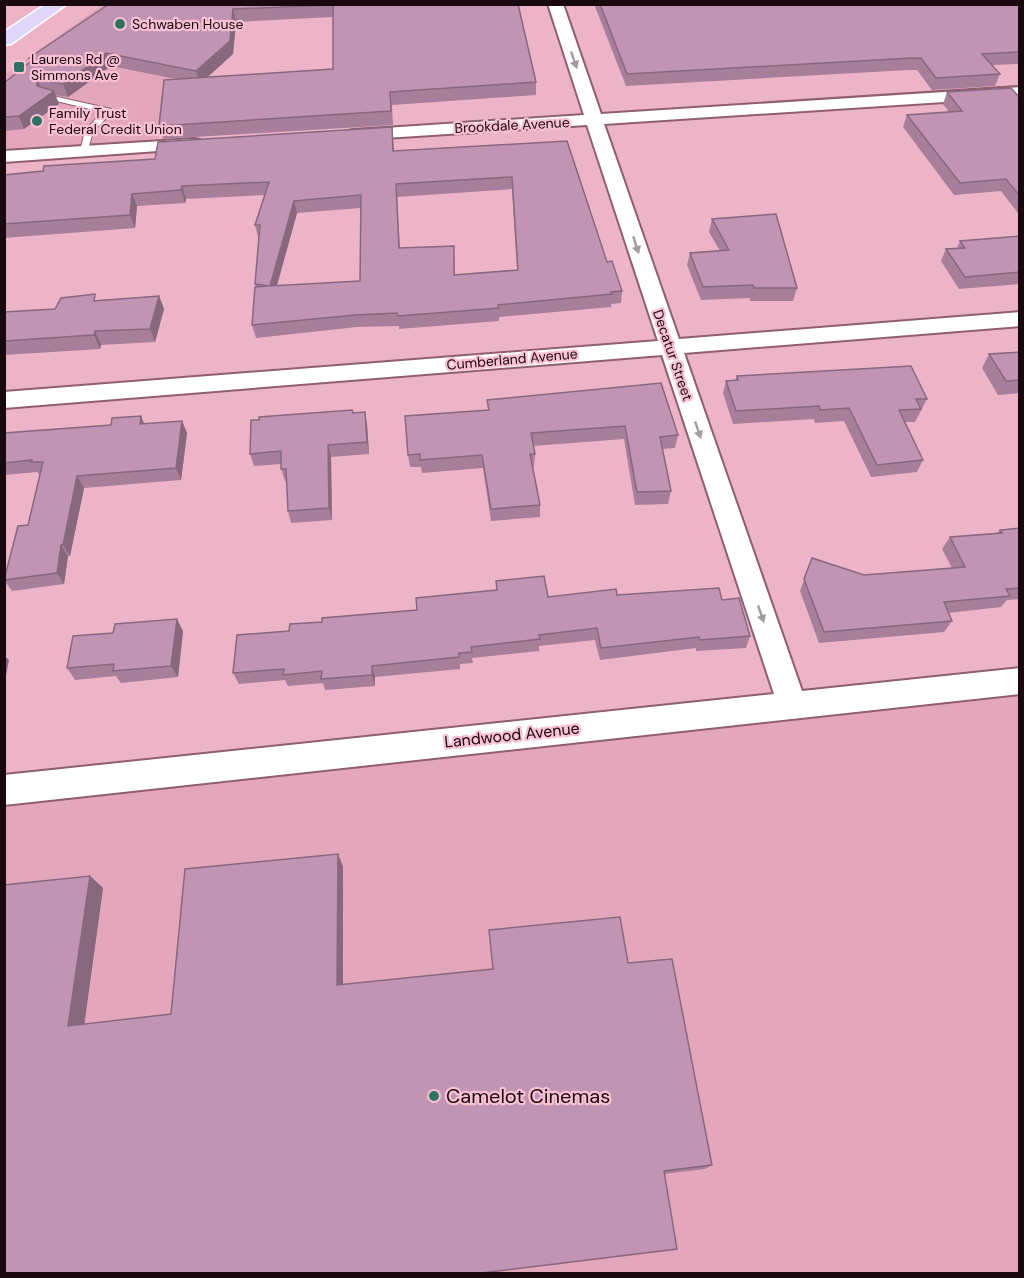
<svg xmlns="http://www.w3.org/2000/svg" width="1024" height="1278" viewBox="0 0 1024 1278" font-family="'DM Sans',sans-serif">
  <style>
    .built { fill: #e4a6ba }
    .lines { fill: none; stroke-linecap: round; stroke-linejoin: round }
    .service-casing { stroke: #8f5e6f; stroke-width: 2 }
    .minor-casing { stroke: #8f5e6f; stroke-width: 4 }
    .primary-casing { stroke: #fff; stroke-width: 3 }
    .service { fill: #fff; fill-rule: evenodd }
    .minor { fill: #fff; fill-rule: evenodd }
    .primary { fill: #e0d6fa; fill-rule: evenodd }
    .wall { fill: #a77f9b; fill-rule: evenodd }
    .shaded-wall { fill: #88687e }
    .building { fill: #c294b4; stroke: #88687e; stroke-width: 1.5; fill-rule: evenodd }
    .oneway { fill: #a39c9f }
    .poi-dot { fill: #2e7264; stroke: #fac1d4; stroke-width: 2 }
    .labels { text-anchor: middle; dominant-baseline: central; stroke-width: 4.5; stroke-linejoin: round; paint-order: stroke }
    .far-poi-label { font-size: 14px; fill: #1a080f; stroke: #fac1d4; text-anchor: start }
    .far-street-label { font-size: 14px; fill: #1a080f; stroke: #fac1d4 }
    .street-label { font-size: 16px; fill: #1a080f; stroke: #fac1d4 }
    .near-poi-label { font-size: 20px; fill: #1a080f; stroke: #fac1d4; text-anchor: start }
  </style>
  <rect width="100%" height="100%" fill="#edb4c7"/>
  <g class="built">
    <polygon points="102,5 220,5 208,61 164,91 157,148 5,160 5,74"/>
    <polygon points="1019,690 1019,1273 5,1273 4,795"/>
  </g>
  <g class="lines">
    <defs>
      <polygon id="service" points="44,94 111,109 111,113 93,132 87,153 80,151 85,131 102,112 44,98"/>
      <g id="minor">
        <polygon points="548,4 563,4 601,114 1020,87 1020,97 604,124 679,339 1020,312 1020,326 684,353 802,691 1020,668 1020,694 4,805 4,775 774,694 662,355 4,408 4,392 658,341 587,125 354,140 348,139 345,135 348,131 354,130 584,115"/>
        <polygon points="194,139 200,140 203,144 200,148 4,162 4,151"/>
      </g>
      <polygon id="primary" points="46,4 67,4 11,44 4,45 4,32"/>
    </defs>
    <use href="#service" class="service-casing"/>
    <use href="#minor" class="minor-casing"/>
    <use href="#primary" class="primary-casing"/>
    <use href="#service" class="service"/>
    <use href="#minor" class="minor"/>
    <use href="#primary" class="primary"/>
  </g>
  <g class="wall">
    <path d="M109,4H518L536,82V95L392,105L393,125L163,139L159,126L176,79L111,66L68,97L55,95L59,104L24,129L4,131V83L31,62L29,58ZM333,17V69L207,77L233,54L236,22Z"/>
    <polygon points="594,4 1020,4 1020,64 992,65 1000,74 995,86 932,90 917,70 908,70 626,86"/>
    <polygon points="947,92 1020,98 1020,216 1001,191 954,195 903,127 907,115 949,112 943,104"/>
    <path d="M392,127L394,151L567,141L607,262L622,291L621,303L611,304V307L499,317V321L399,329V326L357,327L256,338L252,325L256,287L255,284L259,237H258L255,225L265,195L186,199L185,203L137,206L135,228L4,238V175L43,171L155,159ZM512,189L517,270L455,275V258L400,248L397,197ZM361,208L360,281L277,286L297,213Z"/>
    <polygon points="712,219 797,288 793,301 750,301 750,298 701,300 687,265 690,253 720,251 709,232"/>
    <polygon points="1020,236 1020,284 959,289 941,261 946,249 957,248 960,241"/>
    <polygon points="159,296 164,309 155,342 101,345 100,349 4,355 4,312 55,309 97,300"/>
    <polygon points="1020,352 1020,393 998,395 982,368 989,354"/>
    <polygon points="737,376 927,399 915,422 905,422 923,460 917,472 871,477 844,421 815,423 814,419 733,424 723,393 726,381 735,380"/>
    <polygon points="487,400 678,435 675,448 662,449 671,491 668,504 635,505 624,439 533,446 535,454 534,466 533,467 540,505 540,517 491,521 483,468 422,473 421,467 410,467 408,455 488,410"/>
    <polygon points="353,413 367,424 369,454 331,457 332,520 291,523 288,511 287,481 285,481 281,469 281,464 254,466 250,454"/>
    <polygon points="182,421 187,433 181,480 84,488 70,556 68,556 64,584 12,591 4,580 4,578 28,525 40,474 39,474 37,472 4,475 4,433"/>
    <polygon points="1020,528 1020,599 1007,600 1001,607 948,613 952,621 944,632 819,643 800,591 812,558 864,575 952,568 942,549 950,537 997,533 1000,530"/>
    <polygon points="496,581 548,597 617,595 722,600 750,636 746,648 696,651 696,648 600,660 595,640 539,646 539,651 472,658 473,663 460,664 460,669 375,677 375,686 325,690 323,683 288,686 285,680 239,684 233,673 289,631 322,622 417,610 496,591"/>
    <polygon points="183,631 178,677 121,683 116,676 75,680 67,668"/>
    <polygon points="338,854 343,867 343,985 628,963 712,1165 705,1169 664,1174 4,1274 90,876 103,888 84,1024 171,1014"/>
  </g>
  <g class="shaded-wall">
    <polygon points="233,9 236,22 233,54 200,84 196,71"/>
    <polygon points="106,53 111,66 68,97 63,84"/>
    <polygon points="37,79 43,92 54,91 59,104 24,129 19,116 37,86"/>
    <polygon points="182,186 186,199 185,203 181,190"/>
    <polygon points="132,194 137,206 135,228 130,215"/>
    <polygon points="294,201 297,213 273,299 270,286"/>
    <polygon points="159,296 164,309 155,342 150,329"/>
    <polygon points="95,331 101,345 100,349 94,335"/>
    <polygon points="365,412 367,424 369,454 367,442"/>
    <polygon points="141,416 146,428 140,424"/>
    <polygon points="182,421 187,433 181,480 176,468"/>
    <polygon points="328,445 331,457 332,520 329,508"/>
    <polygon points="77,476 84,488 70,556 63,545"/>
    <polygon points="61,545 68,556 64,584 57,573"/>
    <polygon points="177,619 183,631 178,677 171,666"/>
    <polygon points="4,655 9,660 4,686"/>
    <polygon points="372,666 375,677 375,686 372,675"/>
    <polygon points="338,854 343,867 343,994 337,985"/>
    <polygon points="90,876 103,888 83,1034 68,1026"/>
  </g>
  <g class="building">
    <polygon points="109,4 518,4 536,82 390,92 391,111 159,126 164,80 333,69 333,5 233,9 230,41 196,71 106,53 63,84 37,79 37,86 54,91 19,116 4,117 4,83 34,59 29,58"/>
    <polygon points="600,4 1020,4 1020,52 982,54 1000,74 936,78 921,58 912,58 627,74"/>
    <polygon points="1011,88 1020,98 1020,196 1006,179 960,183 907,115 962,111 947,92"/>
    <path d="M392,127L393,151L567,141L607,262L612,261L622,291L611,292L612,294L498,305L499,308L398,316L397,313L355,315L252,325L255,287L269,286L255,284L260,225H255L269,182L182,186L181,190L132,194L130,215L4,224V175L43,171L44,166L155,159L158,142ZM512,177L518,270L454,275V246L399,248L396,184ZM361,195L360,281L270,286L294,201Z"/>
    <polygon points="776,214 797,288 754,288 753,285 703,287 690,253 729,250 712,219"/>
    <polygon points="1020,236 1020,272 965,277 946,249 965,248 960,241"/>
    <polygon points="95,294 94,301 159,296 150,329 95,331 94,335 4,341 4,312 55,309 61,298"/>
    <polygon points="1020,352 1020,380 1006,381 989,354"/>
    <polygon points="911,366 927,399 916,399 921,409 899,410 923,460 877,465 849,408 820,410 819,406 736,411 726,381 738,380 737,376"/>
    <polygon points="661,383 678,435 660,437 671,491 637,492 625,426 531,433 535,454 530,454 540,505 491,509 482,455 420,460 420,454 408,455 405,416 489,410 487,400"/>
    <polygon points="352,410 353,413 365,412 367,442 328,445 329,508 288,511 286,469 281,469 281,451 250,454 251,420 259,420 259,417"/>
    <polygon points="141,416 140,424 182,421 176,468 77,476 63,545 61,545 57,573 4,580 18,526 28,525 43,462 31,462 32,460 4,463 4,433 111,425 112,418"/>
    <polygon points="1020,528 1020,588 1006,589 1010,596 944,602 952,621 824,632 804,579 812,558 864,575 965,567 950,537 1002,533 1000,530"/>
    <polygon points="544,576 548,597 616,589 617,595 719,588 722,600 739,598 750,636 700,640 699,637 601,648 597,628 539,635 540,639 471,647 472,652 459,653 459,657 372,666 372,675 321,679 322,671 283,675 284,669 233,673 237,635 289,631 290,624 322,622 322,618 417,610 416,598 497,590 496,581"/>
    <polygon points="177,619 171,666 113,671 114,664 67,668 73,636 113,633 115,624"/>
    <polygon points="338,854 337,985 493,969 489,930 620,917 628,963 672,959 712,1165 664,1171 677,1249 473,1274 4,1274 4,885 90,876 68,1026 171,1014 185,869"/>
  </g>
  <defs><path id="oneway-solid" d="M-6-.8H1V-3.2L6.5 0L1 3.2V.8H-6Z" transform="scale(1.5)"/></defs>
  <g class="oneway">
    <use href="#oneway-solid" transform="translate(574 60) rotate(71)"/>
    <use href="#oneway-solid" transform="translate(636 245) rotate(72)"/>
    <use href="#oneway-solid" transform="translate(698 430) rotate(71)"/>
    <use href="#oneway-solid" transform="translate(761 614) rotate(71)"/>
  </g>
  <g class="poi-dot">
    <circle cx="120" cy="24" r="6"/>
    <rect x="13" y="61" width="12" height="12" rx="3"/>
    <circle cx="37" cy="121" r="6"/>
    <circle cx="434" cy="1096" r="6"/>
  </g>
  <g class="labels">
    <g class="far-poi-label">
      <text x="132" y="24">Schwaben House</text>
      <text x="31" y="59">Laurens Rd @<tspan x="31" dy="16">Simmons Ave</tspan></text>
      <text x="49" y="113">Family Trust<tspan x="49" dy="16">Federal Credit Union</tspan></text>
    </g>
    <g class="far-street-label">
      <text transform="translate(512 125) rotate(-3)">Brookdale Avenue</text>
      <text transform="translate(673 355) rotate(71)">Decatur Street</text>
      <text transform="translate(512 359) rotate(-5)">Cumberland Avenue</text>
    </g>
    <g class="street-label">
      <text transform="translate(512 735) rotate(-6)">Landwood Avenue</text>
    </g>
    <g class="near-poi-label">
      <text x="446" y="1096">Camelot Cinemas</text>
    </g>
  </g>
  <rect width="1024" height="1278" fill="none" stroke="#1a080f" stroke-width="12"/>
</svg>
